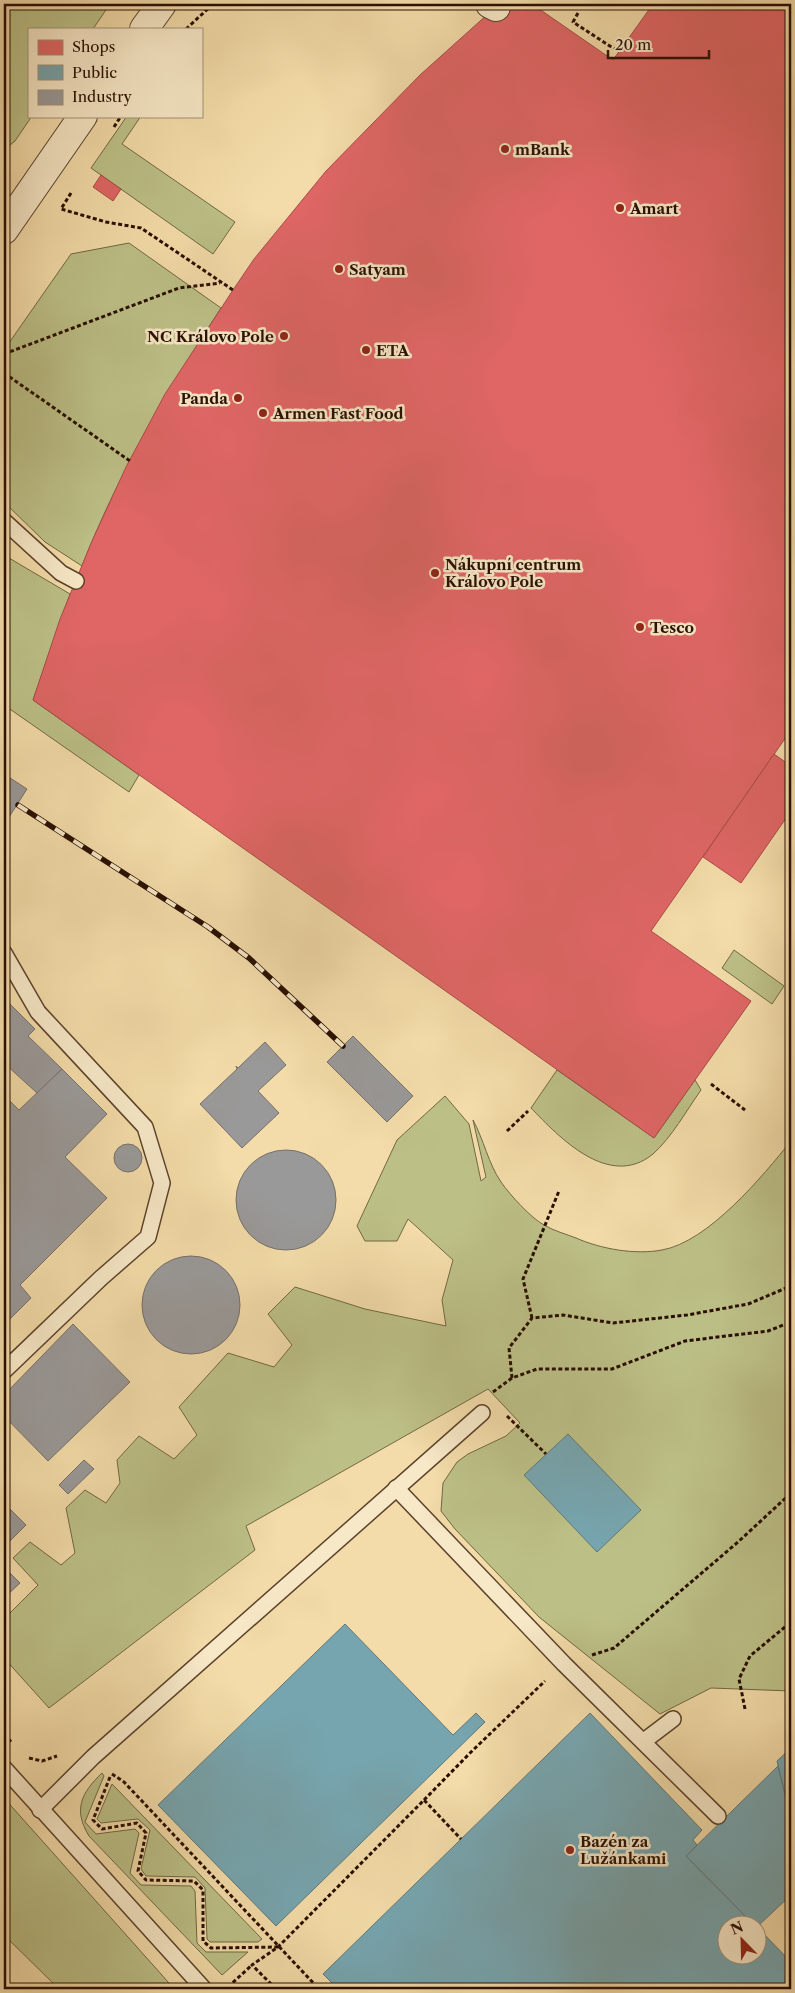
<svg xmlns="http://www.w3.org/2000/svg" width="795" height="1993" viewBox="0 0 795 1993" font-family="'Libre Caslon Text',serif">
  <style>
    .green { fill: #bcc087; stroke: #726744 }
    .shops { fill: #e06666; stroke: #a94c48 }
    .public { fill: #76a5af; stroke: #5f787b }
    .industry { fill: #999; stroke: #776f6c }
    .lines { fill: none; stroke-linecap: round; stroke-linejoin: round }
    .stream { stroke: #6f756c; stroke-width: 10 }
    .service-casing { stroke: #5b422c; stroke-width: 18 }
    .minor-casing { stroke: #5b422c; stroke-width: 30 }
    .path { stroke: #280e02; stroke-width: 3; stroke-dasharray: 4 2.5; stroke-linecap: butt }
    .service { stroke: #f7e8c7; stroke-width: 15 }
    .minor { stroke: #f7e8c7; stroke-width: 28 }
    .rail-casing { stroke: #280e02; stroke-width: 5.5 }
    .rail { stroke: #f7e8c7; stroke-width: 4; stroke-dasharray: 11; stroke-linecap: butt }
    .poi-dot { fill: #8f2418; stroke: #f7e8c7; stroke-width: 2 }
    .labels { text-anchor: middle; dominant-baseline: central; stroke-width: 5; stroke-linejoin: round; paint-order: stroke }
    .poi-label { font-size: 15px; font-weight: bold; fill: #280e02; stroke: #f7e8c7; text-anchor: start }
  </style>
  <rect width="100%" height="100%" fill="#f3dca9"/>
  <filter id="stains"><feTurbulence type="fractalNoise" baseFrequency=".004" numOctaves="4"/><feColorMatrix values="0 0 0 0 .2 0 0 0 0 .09 0 0 0 0 .02 0 0 0 .5 -.17"/></filter>
  <radialGradient id="worn" r=".72"><stop offset=".6" stop-color="#630" stop-opacity="0"/><stop offset="1" stop-color="#630" stop-opacity=".3"/></radialGradient>
  <g class="green">
    <polygon points="4,4 110,4 93,29 29,29 29,116 32,116 15,141 4,150"/>
    <polygon points="127,116 141,116 122,144 235,222 213,254 91,168"/>
    <path d="M129,243L221,308C167,391 118,474 82,566L45,542L4,502V350L71,254Z"/>
    <polygon points="4,553 9,558 70,594 33,700 139,775 129,792 4,705"/>
    <polygon points="734,950 784,986 772,1004 722,968"/>
    <path d="M557,1070L654,1138L695,1080L701,1090C686,1111 672,1137 653,1154C609,1190 559,1137 531,1108Z"/>
    <path d="M445,1096L469,1124L481,1181L486,1177L473,1120C484,1140 488,1163 501,1182C510,1195 531,1218 544,1225C554,1231 566,1234 576,1238C601,1249 635,1255 662,1250C708,1242 763,1176 791,1141V1691L711,1688L660,1714L539,1617L455,1529L441,1511L443,1483L457,1462L468,1454L506,1436L520,1423L488,1389L246,1526L255,1550L49,1708L4,1658V1619L38,1585L13,1558L30,1542L61,1565L75,1553L66,1508L85,1490L106,1503L120,1483L117,1460L139,1436L174,1459L197,1435L179,1407L228,1353L274,1367L292,1345L268,1314L295,1287L365,1309L446,1326L442,1300L453,1260L408,1219L397,1241H365L357,1226L397,1140Z"/>
    <path d="M102,1773L104,1776L85,1822L96,1834L135,1829L139,1833L130,1873L141,1885L191,1886L195,1891L197,1943L206,1952H248L222,1975L89,1836C73,1810 81,1793 102,1773Z"/>
    <polygon points="112,1784 262,1939 258,1942 210,1942 207,1939 205,1888 195,1877 146,1876 141,1869 150,1830 138,1819 101,1823 97,1819"/>
    <polygon points="4,1798 161,1974 174,1989 59,1989 4,1935"/>
  </g>
  <g class="shops">
    <polygon points="499,4 532,4 613,60 653,4 791,4 791,730 651,931 751,1001 654,1138 33,700 60,619 92,541 126,467 165,394 233,290 254,259 326,171 420,75"/>
    <polygon points="101,175 121,189 113,201 93,187"/>
    <polygon points="774,754 791,766 791,811 741,883 703,857"/>
  </g>
  <g class="public">
    <polygon points="568,1434 641,1510 597,1552 524,1475"/>
    <polygon points="345,1624 453,1735 476,1713 485,1722 276,1926 158,1805"/>
    <polygon points="590,1713 702,1830 693,1840 697,1845 686,1856 755,1926 728,1926 728,1956 758,1956 758,1928 791,1962 791,1989 338,1989 323,1974"/>
    <polygon points="791,1748 791,1820 777,1761"/>
    <polygon points="778,1766 791,1820 791,1895 758,1926 755,1926 686,1856"/>
  </g>
  <g class="industry">
    <polygon points="4,774 27,789 4,825"/>
    <polygon points="4,998 35,1029 28,1036 62,1069 37,1093 4,1063"/>
    <polygon points="353,1036 413,1096 387,1122 327,1062"/>
    <polygon points="265,1042 286,1065 258,1091 279,1113 242,1148 200,1104 237,1069 236,1066 238,1068"/>
    <polygon points="62,1069 107,1114 65,1157 107,1198 20,1285 31,1298 4,1325 4,1095 19,1110"/>
    <circle cx="128" cy="1158" r="14"/>
    <circle cx="286" cy="1200" r="50"/>
    <circle cx="191" cy="1305" r="49"/>
    <polygon points="73,1324 130,1382 48,1461 4,1416 4,1395"/>
    <polygon points="84,1460 94,1469 68,1494 59,1485"/>
    <polygon points="4,1503 26,1525 4,1547"/>
    <polygon points="4,1567 20,1583 4,1598"/>
  </g>
  <g class="lines">
    <polyline class="stream" points="790,1095 791,1096"/>
    <defs>
      <g id="service">
        <polyline points="4,521 61,573 76,581"/>
        <polyline points="4,953 38,1012 145,1127 162,1183 148,1237 101,1278 4,1371"/>
        <polyline points="396,1488 564,1664 718,1816"/>
        <polyline points="644,1741 673,1719"/>
        <polyline points="4,1768 204,1989"/>
        <polyline points="40,1810 93,1757 482,1413"/>
      </g>
      <g id="minor">
        <polyline points="490,4 496,7"/>
        <polyline points="144,29 162,4"/>
        <polyline points="4,230 83,116"/>
      </g>
    </defs>
    <use href="#service" class="service-casing"/>
    <use href="#minor" class="minor-casing"/>
    <g class="path">
      <polyline points="578,13 573,22 619,52"/>
      <polyline points="186,29 213,4"/>
      <polyline points="114,127 121,116"/>
      <polyline points="71,193 61,209 106,222 141,228 233,290"/>
      <polyline points="4,354 179,288 220,283"/>
      <polyline points="4,373 130,461"/>
      <polyline points="711,1084 745,1110"/>
      <polyline points="507,1131 528,1111"/>
      <polyline points="532,1318 523,1279 559,1191"/>
      <polyline points="512,1378 509,1348 532,1318 563,1315 613,1323 687,1315 748,1304 791,1286"/>
      <polyline points="493,1392 512,1378 537,1369 612,1369 685,1341 768,1331 791,1322"/>
      <polyline points="507,1416 546,1454"/>
      <polyline points="592,1655 614,1648 738,1542 791,1493"/>
      <polyline points="745,1709 739,1679 750,1656 791,1622"/>
      <polyline points="4,1734 12,1743"/>
      <polyline points="29,1758 42,1761 57,1756"/>
      <polyline points="112,1774 124,1782 319,1989"/>
      <polyline points="110,1777 93,1820 102,1829 137,1823 146,1833 138,1871 146,1880 194,1881 203,1890 203,1941 211,1948 278,1947"/>
      <polyline points="424,1800 470,1753 545,1681"/>
      <polyline points="228,1987 252,1965"/>
      <polyline points="276,1989 252,1965 278,1947 424,1800 461,1839"/>
    </g>
    <use href="#service" class="service"/>
    <use href="#minor" class="minor"/>
    <defs>
      <polyline id="rail" points="18,805 208,927 249,958 343,1046"/>
    </defs>
    <use href="#rail" class="rail-casing"/>
    <use href="#rail" class="rail"/>
  </g>
  <g class="poi-dot">
    <circle cx="505" cy="149" r="5"/>
    <circle cx="620" cy="208" r="5"/>
    <circle cx="339" cy="269" r="5"/>
    <circle cx="284" cy="336" r="5"/>
    <circle cx="366" cy="350" r="5"/>
    <circle cx="238" cy="398" r="5"/>
    <circle cx="263" cy="413" r="5"/>
    <circle cx="435" cy="573" r="5"/>
    <circle cx="640" cy="627" r="5"/>
    <circle cx="570" cy="1850" r="5"/>
  </g>
  <g class="labels">
    <g class="poi-label">
      <text x="515" y="149">mBank</text>
      <text x="630" y="208">Amart</text>
      <text x="349" y="269">Satyam</text>
      <text x="274" y="336" text-anchor="end">NC Královo Pole</text>
      <text x="376" y="350">ETA</text>
      <text x="228" y="398" text-anchor="end">Panda</text>
      <text x="273" y="413">Armen Fast Food</text>
      <text x="445" y="564">Nákupní centrum<tspan x="445" dy="17">Královo Pole</tspan></text>
      <text x="650" y="627">Tesco</text>
      <text x="580" y="1841">Bazén za<tspan x="580" dy="17">Lužánkami</tspan></text>
    </g>
  </g>
  <rect width="795" height="1993" fill="none" stroke="#f3dca9" stroke-width="20"/>
  <rect x="5" y="5" width="785" height="1983" fill="none" stroke="#280e02" stroke-width="2.5"/>
  <rect x="10" y="10" width="775" height="1973" fill="none" stroke="#280e02"/>
  <rect x="28" y="28" width="175" height="90" fill="#f7e8c7" stroke="#a49178"/>
  <rect x="38" y="40" width="25" height="15" fill="#e06666" stroke="#a49178"/>
  <text x="72" y="52" font-size="15" fill="#280e02">Shops</text>
  <rect x="38" y="65" width="25" height="15" fill="#76a5af" stroke="#a49178"/>
  <text x="72" y="78" font-size="15" fill="#280e02">Public</text>
  <rect x="38" y="90" width="25" height="15" fill="#999999" stroke="#a49178"/>
  <text x="72" y="102" font-size="15" fill="#280e02">Industry</text>
  <g transform="translate(742 1940) rotate(337)"><circle r="24" fill="#f7e8c7" stroke="#a49178"/>
  <path d="M0-4L9 19L0 12L-9 19Z" fill="#8f2418"/>
  <text y="-8" font-size="14" font-weight="bold" text-anchor="middle" fill="#280e02">N</text>
  </g>
  <path d="M608 50v8h101v-8" fill="none" stroke="#280e02" stroke-width="2.5"/>
  <text x="615" y="50" font-size="15" fill="#280e02" stroke="#f7e8c7" stroke-width="4" paint-order="stroke">20 m</text>
  <rect width="100%" height="100%" filter="url(#stains)"/>
  <rect width="100%" height="100%" fill="url(#worn)"/>
</svg>
